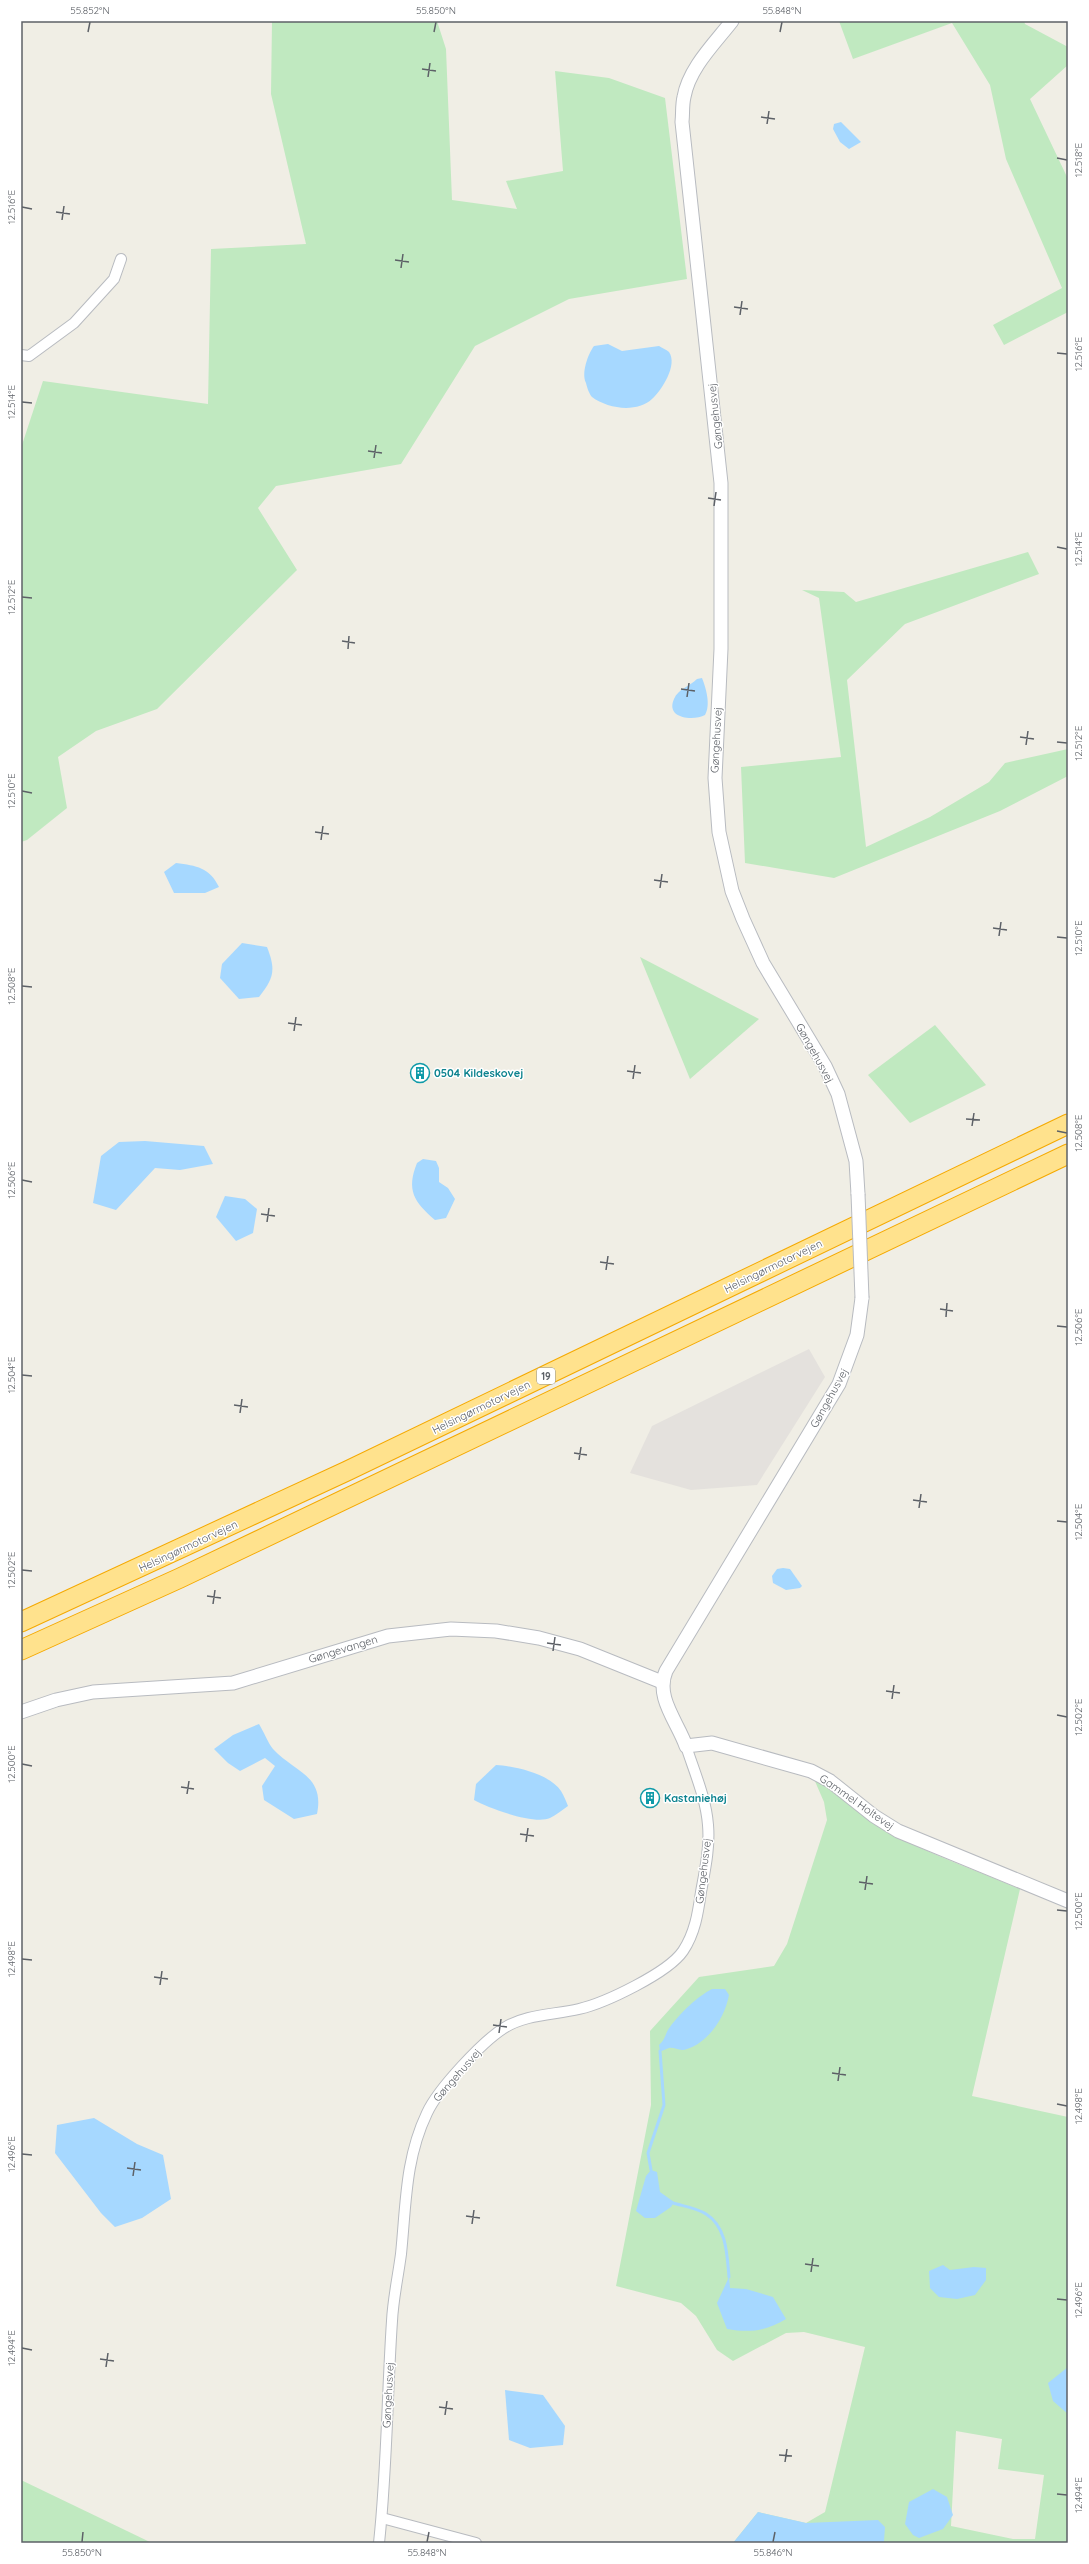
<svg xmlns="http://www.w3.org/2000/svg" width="1089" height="2564" viewBox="0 0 1089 2564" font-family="Quicksand,sans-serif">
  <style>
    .industrial { fill: #e4e1dd }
    .green { fill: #c0e9c0; fill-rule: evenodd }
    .water { fill: #a6d8ff }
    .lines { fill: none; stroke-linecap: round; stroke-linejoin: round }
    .stream { stroke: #a6d8ff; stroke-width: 3 }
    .minor-casing { stroke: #b8bbc0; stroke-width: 12 }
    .tertiary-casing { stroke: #b8bbc0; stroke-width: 15 }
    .motorway-casing { stroke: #f5a900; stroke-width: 21 }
    .minor { stroke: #fff; stroke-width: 10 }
    .tertiary { stroke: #fff; stroke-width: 13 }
    .motorway { stroke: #ffe28d; stroke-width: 19 }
    .tertiary-bridge-casing { stroke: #b8bbc0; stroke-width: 15; stroke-linecap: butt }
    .tertiary-bridge { stroke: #fff; stroke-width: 13 }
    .ticks { fill: none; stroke: #5d6167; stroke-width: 1.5 }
    .labels { text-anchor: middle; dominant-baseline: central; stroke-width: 3; stroke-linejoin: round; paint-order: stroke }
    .shield { fill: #fff; stroke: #8e9095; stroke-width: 1 }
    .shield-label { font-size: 10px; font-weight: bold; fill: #5d6167 }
    .street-label { font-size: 11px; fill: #5d6167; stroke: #fff }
    .culture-label { font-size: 11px; font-weight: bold; fill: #0d838f; stroke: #fff; text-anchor: start }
    .neatline { fill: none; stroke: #5d6167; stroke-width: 1.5 }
    .ticks-label { font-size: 10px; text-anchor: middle; fill: #5d6167 }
  </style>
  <rect width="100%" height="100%" fill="#f0eee5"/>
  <polygon class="industrial" points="809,1349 825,1377 757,1485 691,1490 630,1473 652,1426"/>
  <g class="green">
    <polygon points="272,21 437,21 446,49 452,200 517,209 506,181 563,171 555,71 609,78 665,98 687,279 569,299 475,346 401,464 276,486 258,508 297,570 157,709 96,731 58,757 67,808 27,840 21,842 21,448 43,381 208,404 211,249 306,244 271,94"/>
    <polygon points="839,21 1024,21 1025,24 1068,47 1068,65 1030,99 1068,179 1068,312 1004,345 993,325 1062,288 1006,159 990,85 952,23 853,59"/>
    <polygon points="1028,552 1039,574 905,624 847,680 866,847 930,817 989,782 1005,763 1068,749 1068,776 1000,811 834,878 745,863 741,767 841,757 819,598 802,590 844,592 856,602"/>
    <polygon points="640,957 759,1019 690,1079"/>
    <polygon points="935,1025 986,1085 910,1123 868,1075"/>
    <path d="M814,1779C844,1793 864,1820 894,1835C934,1856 978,1871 1020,1889L972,2096L1068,2117V2543H733L758,2512L806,2523L825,2512L865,2347L804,2332L786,2333L733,2361L717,2350L696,2316L681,2303L616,2286L651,2105L650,2031L699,1977L774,1966L787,1944L827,1820L824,1802ZM956,2431L1002,2439L998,2469L1044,2475L1035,2539H1013L951,2526Z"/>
    <polygon points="21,2480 152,2543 21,2543"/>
  </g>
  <g class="water">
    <polygon points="841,122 861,142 849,149 840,142 833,129 834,124"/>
    <path d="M608,344L622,351L659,346C662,348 667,350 669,352C678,365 662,390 652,399C637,413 608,409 592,397C589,394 587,387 586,383C581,373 588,354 594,346Z"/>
    <path d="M702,678C706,688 711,705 705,715C694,721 665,719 674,699C678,689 690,686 697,679Z"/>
    <path d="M176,863C197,866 209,867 219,887L205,893H174L164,872Z"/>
    <path d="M242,943L267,947C276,970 274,978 259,997L239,999L220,978L222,964Z"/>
    <polygon points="145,1141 204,1146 213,1164 180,1170 155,1168 116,1210 93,1203 101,1156 119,1142"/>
    <path d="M423,1159L436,1161L439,1168V1182L448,1188L455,1199L446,1218L435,1220C414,1202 406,1190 417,1163Z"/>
    <polygon points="225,1196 245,1199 257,1209 253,1233 236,1241 216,1217"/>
    <polygon points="783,1568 790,1569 802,1586 800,1588 786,1590 773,1583 772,1576 777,1569"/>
    <path d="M259,1724C264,1732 268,1743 273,1749C294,1772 325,1775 317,1814L294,1819L264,1800L262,1786L275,1766L265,1758L240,1771L228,1763L214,1749L233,1735Z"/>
    <path d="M496,1765C514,1766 550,1774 561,1791C564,1796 566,1801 568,1806C562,1810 556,1815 550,1818C534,1825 488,1808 474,1800L476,1784Z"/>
    <path d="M712,1989H725L729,1995C725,2017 709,2042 687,2049C680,2052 675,2047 669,2048C665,2049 663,2051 660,2051L659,2045C666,2039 665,2033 670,2027C680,2013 698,1996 712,1989Z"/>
    <polygon points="94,2118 137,2144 163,2155 171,2199 142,2218 115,2227 101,2213 55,2153 57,2125"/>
    <polygon points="651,2170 657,2172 660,2192 674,2202 671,2207 655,2218 645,2218 636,2211 646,2176"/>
    <polygon points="943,2265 950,2270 974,2267 986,2268 986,2280 975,2295 957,2299 939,2297 930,2288 929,2271"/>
    <path d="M729,2277L730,2288L746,2289L773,2297L786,2319C766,2331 750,2333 727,2329L717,2303Z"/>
    <polygon points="1068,2367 1068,2414 1053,2401 1048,2383"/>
    <polygon points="505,2390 543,2395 565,2426 563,2445 530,2448 509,2440"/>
    <polygon points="933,2489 947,2497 953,2515 943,2529 919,2538 913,2535 905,2524 909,2502"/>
    <polygon points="758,2512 806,2523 878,2520 885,2527 884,2541 883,2543 733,2543"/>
  </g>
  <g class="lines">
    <g class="stream">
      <polyline points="651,2170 648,2153 664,2105 660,2051"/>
      <path d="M673,2203C683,2206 697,2208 706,2214C727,2227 727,2255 729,2277"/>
    </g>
    <defs>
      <g id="minor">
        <polyline points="21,355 29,356 74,323 114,279 121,259"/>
        <polyline points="382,2518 476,2543"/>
        <path d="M379,2543C387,2469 387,2395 392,2321C393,2299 398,2277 401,2254C406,2205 405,2159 427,2113C438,2089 482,2042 504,2028C526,2014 554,2015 579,2009C605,2003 668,1973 683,1951C695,1933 698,1913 701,1892C705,1870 710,1847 708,1825C706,1798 694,1771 686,1746"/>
      </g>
      <g id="tertiary">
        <path d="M732,21C715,43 689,68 684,97C682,105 683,113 682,122L721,483V649L715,778L719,832L732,891L743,919L763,963L825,1066L838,1094L856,1161L858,1194"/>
        <path d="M862,1298L857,1335L839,1384L666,1671C655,1697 677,1721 686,1746L712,1743L811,1771L830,1781L874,1816L898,1831L1068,1901"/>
        <polyline points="21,1712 56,1700 93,1692 233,1683 388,1636 451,1629 496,1631 539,1638 580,1649 662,1682"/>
      </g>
      <g id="motorway">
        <polyline points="21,1622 347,1471 1068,1124"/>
        <polyline points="21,1650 180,1578 1068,1154"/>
      </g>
    </defs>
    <use href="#minor" class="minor-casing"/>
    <use href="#tertiary" class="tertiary-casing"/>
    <use href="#motorway" class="motorway-casing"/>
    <use href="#minor" class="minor"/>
    <use href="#tertiary" class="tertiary"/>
    <use href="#motorway" class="motorway"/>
    <defs>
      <polyline id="tertiary-bridge" points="858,1194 862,1298"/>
    </defs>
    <use href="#tertiary-bridge" class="tertiary-bridge-casing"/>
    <use href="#tertiary-bridge" class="tertiary-bridge"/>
  </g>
  <path class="ticks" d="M88,32L90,22M434,32L436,22M780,32L782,22M422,69L436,71M428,77L430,63M761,117L775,119M767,124L769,111M1057,158L1067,160M22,207L32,209M56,212L70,214M62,220L64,206M395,260L409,262M401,268L403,254M734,307L748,309M740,315L742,301M1057,353L1067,354M22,402L32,403M368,451L382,453M374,458L376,445M708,498L721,500M714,506L716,492M1057,547L1067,549M22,597L32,598M342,641L355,643M348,649L349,636M681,689L695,691M687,697L689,683M1020,737L1034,739M1057,742L1067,743M1026,745L1028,731M22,791L32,793M315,832L329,834M321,840L323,826M654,880L668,882M660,888L662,874M993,928L1007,930M999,936L1001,922M1057,937L1067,938M22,986L32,987M288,1023L302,1025M294,1031L296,1017M627,1071L641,1073M633,1079L635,1065M966,1119L980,1120M972,1126L974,1113M1057,1131L1067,1133M22,1180L32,1182M261,1214L275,1216M267,1222L269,1208M600,1262L614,1264M606,1270L608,1256M940,1309L953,1311M946,1317L947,1303M1057,1326L1067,1327M22,1375L32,1376M234,1405L248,1407M240,1413L242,1399M574,1453L587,1455M579,1460L581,1447M913,1500L927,1502M919,1508L921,1494M1057,1521L1067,1522M22,1570L32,1571M207,1596L221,1598M213,1604L215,1590M547,1643L561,1645M553,1651L555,1637M886,1691L900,1693M892,1699L894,1685M1057,1715L1067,1717M22,1764L32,1766M181,1787L194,1789M187,1794L189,1781M520,1834L534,1836M526,1842L528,1828M859,1882L873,1884M865,1890L867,1876M1057,1910L1067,1911M22,1959L32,1960M154,1977L168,1979M160,1985L162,1971M493,2025L507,2027M499,2033L501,2019M832,2073L846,2075M838,2081L840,2067M1057,2104L1067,2106M22,2154L32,2155M127,2168L141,2170M133,2176L135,2162M466,2216L480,2218M472,2224L474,2210M805,2264L819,2266M811,2272L813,2258M1057,2299L1067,2300M22,2348L32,2350M100,2359L114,2361M106,2367L108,2353M439,2407L453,2409M445,2415L447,2401M779,2455L792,2456M785,2462L787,2449M1057,2494L1067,2495M82,2542L83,2532M427,2542L429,2532M773,2542L775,2532"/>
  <defs>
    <symbol id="building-ring" viewBox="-11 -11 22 22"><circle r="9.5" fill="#fff" stroke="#0f9aa8" stroke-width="1.5"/><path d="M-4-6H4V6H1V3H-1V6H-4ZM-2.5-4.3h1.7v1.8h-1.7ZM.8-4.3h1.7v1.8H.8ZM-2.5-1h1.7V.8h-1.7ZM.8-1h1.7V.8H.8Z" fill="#0f9aa8"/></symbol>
  </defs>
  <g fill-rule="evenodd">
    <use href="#building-ring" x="409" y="1062" width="22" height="22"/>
    <use href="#building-ring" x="639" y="1787" width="22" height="22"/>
  </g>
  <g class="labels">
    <rect class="shield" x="537" y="1368" width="18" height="16" rx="3"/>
    <g class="shield-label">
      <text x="546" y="1376">19</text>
    </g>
    <g class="street-label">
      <text transform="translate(715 416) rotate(-96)">Gøngehusvej</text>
      <text transform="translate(716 740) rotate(-87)">Gøngehusvej</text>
      <text transform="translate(815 1053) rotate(61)">Gøngehusvej</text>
      <text transform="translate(773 1266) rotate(-26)">Helsingørmotorvejen</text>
      <text transform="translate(829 1398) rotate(-61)">Gøngehusvej</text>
      <text transform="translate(481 1407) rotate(-26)">Helsingørmotorvejen</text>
      <text transform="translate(188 1546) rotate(-25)">Helsingørmotorvejen</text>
      <text transform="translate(343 1649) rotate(-17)">Gøngevangen</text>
      <text transform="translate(857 1802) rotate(35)">Gammel Holtevej</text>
      <text transform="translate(703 1871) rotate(-83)">Gøngehusvej</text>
      <text transform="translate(457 2075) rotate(-49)">Gøngehusvej</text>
      <text transform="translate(388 2395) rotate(-87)">Gøngehusvej</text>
    </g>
    <g class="culture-label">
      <text x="434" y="1073">0504 Kildeskovej</text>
      <text x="664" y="1798">Kastaniehøj</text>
    </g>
  </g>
  <rect width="1089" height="2564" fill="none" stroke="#ffffff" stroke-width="44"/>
  <rect x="22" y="22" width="1045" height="2520" class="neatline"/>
  <g class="ticks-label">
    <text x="90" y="14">55.852°N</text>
    <text x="436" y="14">55.850°N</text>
    <text x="782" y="14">55.848°N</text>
    <text transform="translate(1078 160) rotate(-90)" y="4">12.518°E</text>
    <text transform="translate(11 207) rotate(-90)" y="4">12.516°E</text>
    <text transform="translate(1078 354) rotate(-90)" y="4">12.516°E</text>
    <text transform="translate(11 402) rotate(-90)" y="4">12.514°E</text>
    <text transform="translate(1078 549) rotate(-90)" y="4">12.514°E</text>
    <text transform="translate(11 597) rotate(-90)" y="4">12.512°E</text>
    <text transform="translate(1078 743) rotate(-90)" y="4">12.512°E</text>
    <text transform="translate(11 791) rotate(-90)" y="4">12.510°E</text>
    <text transform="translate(1078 938) rotate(-90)" y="4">12.510°E</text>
    <text transform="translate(11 986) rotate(-90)" y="4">12.508°E</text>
    <text transform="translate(1078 1133) rotate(-90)" y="4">12.508°E</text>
    <text transform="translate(11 1180) rotate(-90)" y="4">12.506°E</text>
    <text transform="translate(1078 1327) rotate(-90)" y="4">12.506°E</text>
    <text transform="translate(11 1375) rotate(-90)" y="4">12.504°E</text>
    <text transform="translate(1078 1522) rotate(-90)" y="4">12.504°E</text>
    <text transform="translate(11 1570) rotate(-90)" y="4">12.502°E</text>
    <text transform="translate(1078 1717) rotate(-90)" y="4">12.502°E</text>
    <text transform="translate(11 1764) rotate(-90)" y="4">12.500°E</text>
    <text transform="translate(1078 1911) rotate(-90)" y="4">12.500°E</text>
    <text transform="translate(11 1959) rotate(-90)" y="4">12.498°E</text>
    <text transform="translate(1078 2106) rotate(-90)" y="4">12.498°E</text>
    <text transform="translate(11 2154) rotate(-90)" y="4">12.496°E</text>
    <text transform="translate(1078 2300) rotate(-90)" y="4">12.496°E</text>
    <text transform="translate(11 2348) rotate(-90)" y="4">12.494°E</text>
    <text transform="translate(1078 2495) rotate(-90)" y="4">12.494°E</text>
    <text x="82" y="2556">55.850°N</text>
    <text x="427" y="2556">55.848°N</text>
    <text x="773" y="2556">55.846°N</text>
  </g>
</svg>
